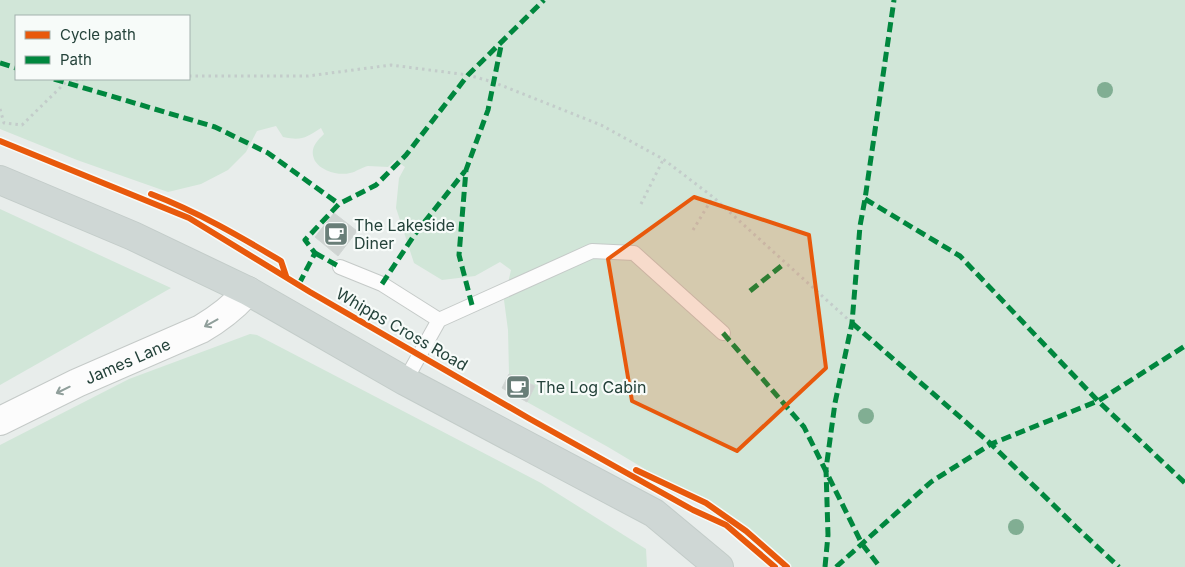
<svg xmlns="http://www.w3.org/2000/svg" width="1185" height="567" viewBox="0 0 1185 567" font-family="Inter,sans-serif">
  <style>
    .green { fill: #d1e6d8; fill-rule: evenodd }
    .building { fill: #cfd4d2; stroke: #d1d6d4 }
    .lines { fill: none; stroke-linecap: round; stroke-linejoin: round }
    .service-casing { stroke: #c5cac8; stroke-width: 16 }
    .tertiary-casing { stroke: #c5cac8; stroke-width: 30 }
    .primary-casing { stroke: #c3ccc9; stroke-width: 30 }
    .path { stroke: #c3ccca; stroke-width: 3; stroke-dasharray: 2.5 4; stroke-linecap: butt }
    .service { stroke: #fcfcfc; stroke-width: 14 }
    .tertiary { stroke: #fcfcfc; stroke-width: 28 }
    .primary { stroke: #cfd7d5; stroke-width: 28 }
    .quiet { stroke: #00873e; stroke-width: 5; stroke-dasharray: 10 5; stroke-linecap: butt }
    .cycleway-casing { stroke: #f7fbf9; stroke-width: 9 }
    .cycleway { stroke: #e8590c; stroke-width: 6 }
    .tree { fill: #81ae93 }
    .oneway { stroke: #909f9b }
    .marked { fill: #e8590c; fill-opacity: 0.2; stroke: #e8590c; stroke-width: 4; stroke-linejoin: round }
    .labels { text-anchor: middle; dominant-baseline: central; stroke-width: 4.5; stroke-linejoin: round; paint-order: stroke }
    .poi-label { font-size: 16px; fill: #24423a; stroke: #f7fbf9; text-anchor: start }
    .street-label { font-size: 16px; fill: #24423a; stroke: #f7fbf9 }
  </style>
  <rect width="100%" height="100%" fill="#e8edeb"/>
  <g class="green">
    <path d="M0,0H1185V567H788L732,521L608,447L527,402L535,386L509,374L508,330L504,300L511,270L500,262L475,276L442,280L414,263L396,208L399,178L405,167L395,160L388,167C382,167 375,166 368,166C362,167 356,172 350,173C339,176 321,171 315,161C309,149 316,142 324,134L321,128C305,138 302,141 283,137L276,126L257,131L246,152L228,170L201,184L168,192L77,160L0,129ZM16,16H189V79H16Z"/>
    <polygon points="0,209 171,288 0,385"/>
    <polygon points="250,334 257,335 541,483 646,549 647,567 0,567 0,445 129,379"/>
  </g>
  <g class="building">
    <polygon points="334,213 357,231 338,256 315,237"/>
    <polygon points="509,374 535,386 527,402 502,388"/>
  </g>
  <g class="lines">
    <defs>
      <g id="service">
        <polyline points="340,267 382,284 439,320"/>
        <polyline points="405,381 439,320 592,251 634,253 723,333"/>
      </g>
      <g id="tertiary">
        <path id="s1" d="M0,421L77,383L201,329C220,318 234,307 248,291"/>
      </g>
      <polyline id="primary" points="0,180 133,236 248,291 405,381 654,513 719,567"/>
    </defs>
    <use href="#service" class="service-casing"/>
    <use href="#tertiary" class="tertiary-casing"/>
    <use href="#primary" class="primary-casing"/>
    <g class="path">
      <polyline points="189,76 308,76 391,65 468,75 493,82 601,125 663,159 713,197 852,323"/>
      <polyline points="0,109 4,123 22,125 66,82 83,79"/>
      <polyline points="641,204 663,160"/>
      <polyline points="693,230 713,197"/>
    </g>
    <use href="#service" class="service"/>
    <use href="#tertiary" class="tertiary"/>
    <use href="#primary" class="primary"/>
    <g class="quiet">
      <polyline points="0,63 16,68"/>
      <polyline points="54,79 215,127 268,153 339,204"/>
      <polyline points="865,199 960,256 1098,401 1185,483"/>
      <polyline points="315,253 340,267"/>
      <polyline points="299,284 315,253 305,240 339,204 376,185 406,155 468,75 544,0"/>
      <polyline points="382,284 415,234 465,171"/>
      <polyline points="750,291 785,263"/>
      <polyline points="472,305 459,255 466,170 488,110 502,41"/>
      <polyline points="852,323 991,444 1076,527 1119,567"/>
      <polyline points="723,333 804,427 862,544 880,567"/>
      <polyline points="825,567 828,535 826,469 835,403 852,323 860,226 865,199 894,0"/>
      <polyline points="836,567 931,482 991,444 1098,401 1185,346"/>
    </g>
    <defs>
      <g id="cycleway">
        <polyline points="0,141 189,218 310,292 530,419 693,510 726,525 775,567"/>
        <path d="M151,194C198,212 239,236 281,261L286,276"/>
        <polyline points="636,470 706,503 746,531 787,567"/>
      </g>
    </defs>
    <use href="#cycleway" class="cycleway-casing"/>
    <use href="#cycleway" class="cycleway"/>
  </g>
  <g class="tree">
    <circle cx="1105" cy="90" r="8"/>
    <circle cx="866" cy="416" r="8"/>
    <circle cx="1016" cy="527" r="8"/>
  </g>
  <defs><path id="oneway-shaft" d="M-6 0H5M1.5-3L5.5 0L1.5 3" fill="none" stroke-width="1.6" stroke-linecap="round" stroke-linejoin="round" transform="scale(1.25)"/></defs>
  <g class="oneway">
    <use href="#oneway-shaft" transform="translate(211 323) rotate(151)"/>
    <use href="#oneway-shaft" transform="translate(63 390) rotate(154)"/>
  </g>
  <path class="marked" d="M694,197L809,235L826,368L737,451L632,401L608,259Z"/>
  <defs>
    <symbol id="cafe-square" viewBox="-11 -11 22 22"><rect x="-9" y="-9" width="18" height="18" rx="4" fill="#697e78" stroke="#f7fbf9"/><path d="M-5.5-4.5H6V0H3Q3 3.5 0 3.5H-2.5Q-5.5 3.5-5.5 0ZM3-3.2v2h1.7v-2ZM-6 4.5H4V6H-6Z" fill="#fff"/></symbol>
  </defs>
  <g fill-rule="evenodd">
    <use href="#cafe-square" x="322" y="220" width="28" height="28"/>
    <use href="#cafe-square" x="504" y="373" width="28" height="28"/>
  </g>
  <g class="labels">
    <g class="poi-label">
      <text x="354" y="225">The Lakeside<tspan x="354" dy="18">Diner</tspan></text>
      <text x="536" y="387">The Log Cabin</text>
    </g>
    <g class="street-label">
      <text transform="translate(402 329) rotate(30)">Whipps Cross Road</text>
      <text stroke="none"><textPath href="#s1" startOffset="141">James Lane</textPath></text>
    </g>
  </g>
  <rect x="15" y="15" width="175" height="65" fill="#f7fbf9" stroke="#a3b1ad"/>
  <rect x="25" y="31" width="25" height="8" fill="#e8590c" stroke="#a3b1ad"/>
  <text x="60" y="40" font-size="15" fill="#24423a">Cycle path</text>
  <rect x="25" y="56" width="25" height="8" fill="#00873e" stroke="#a3b1ad"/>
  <text x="60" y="65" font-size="15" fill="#24423a">Path</text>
</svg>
